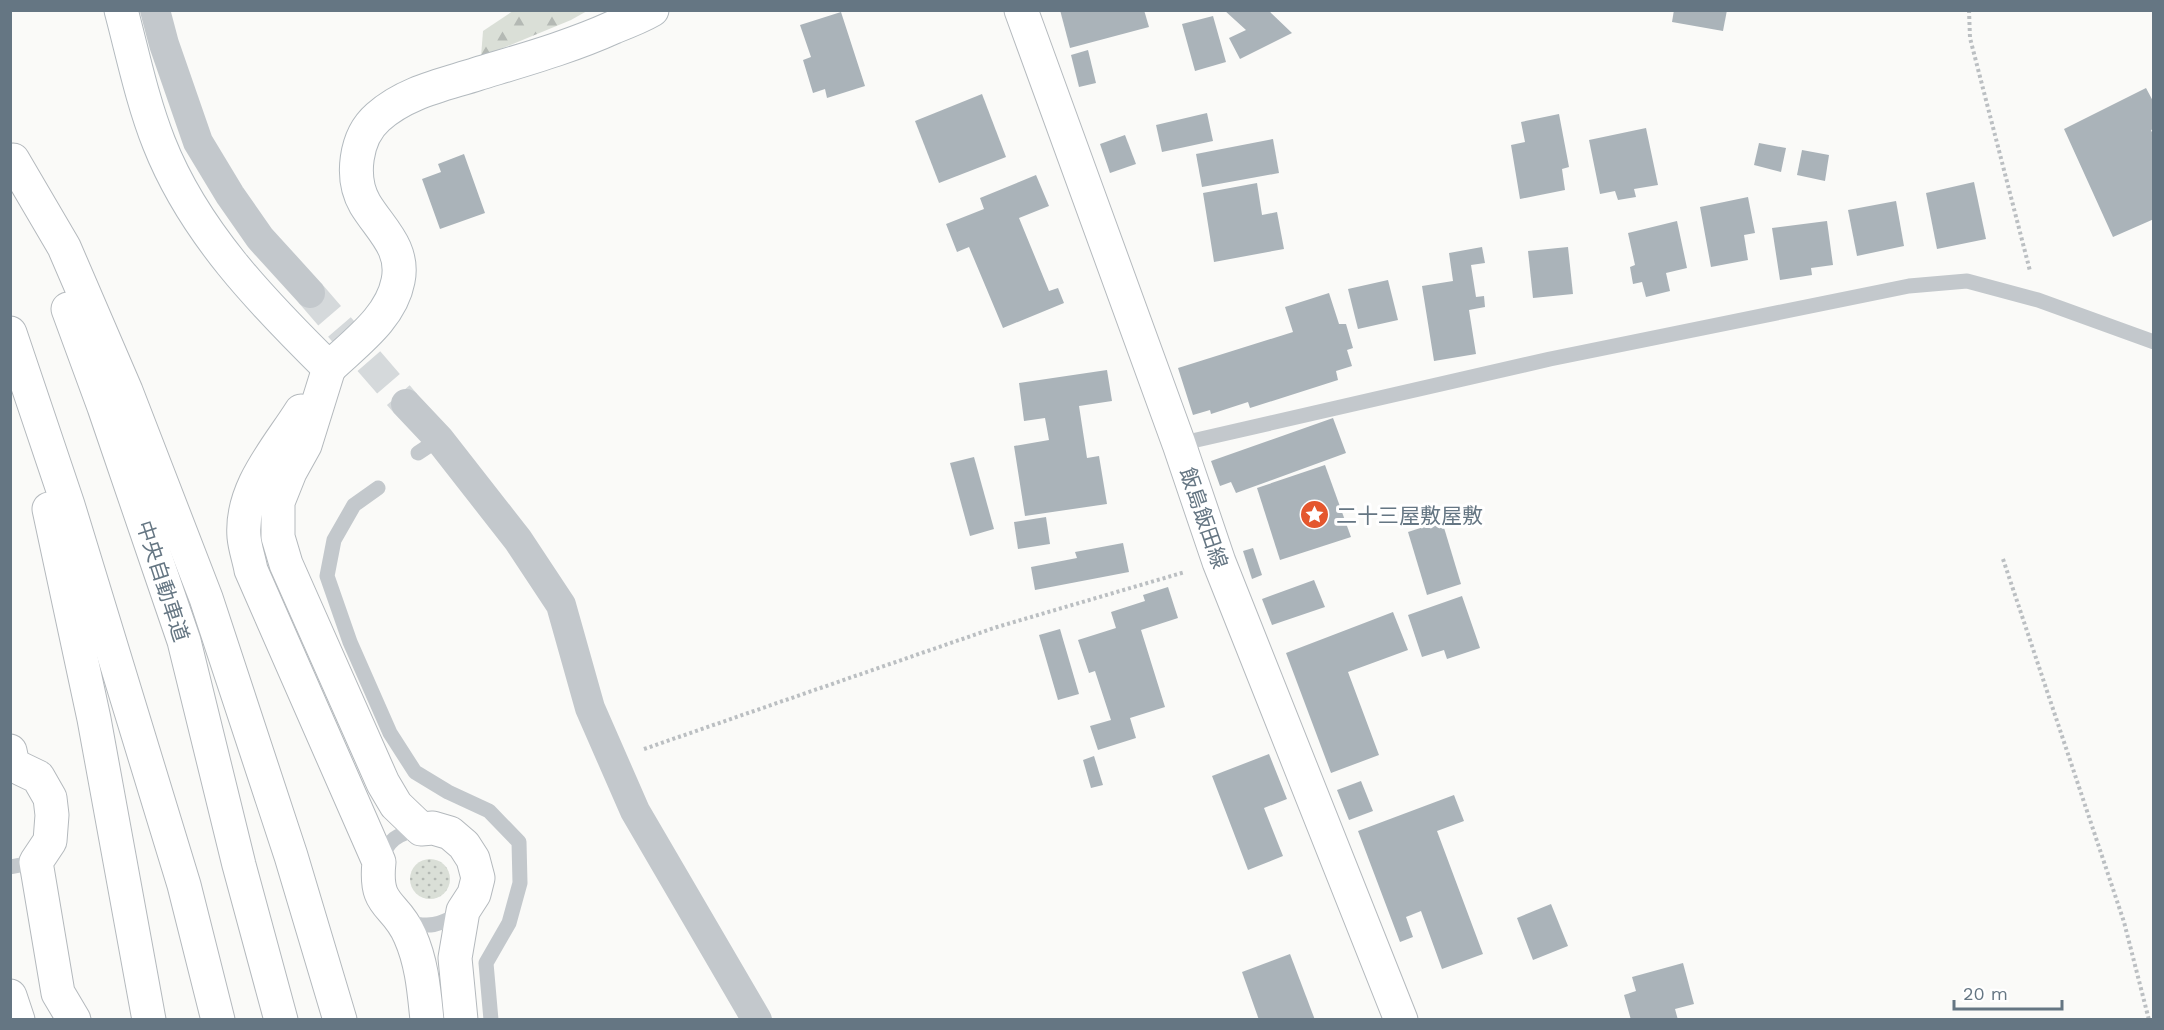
<svg xmlns="http://www.w3.org/2000/svg" width="2164" height="1030" viewBox="0 0 2164 1030" font-family="'Work Sans','Noto Sans JP',sans-serif">
  <style>
    .grass { fill: url(#grass-dots) }
    .forest { fill: url(#forest-firs) }
    .building { fill: #aab3b9 }
    .lines { fill: none; stroke-linecap: round; stroke-linejoin: round }
    .street-tunnel { stroke: #d5d9db; stroke-width: 30; stroke-dasharray: 30 15; stroke-linecap: butt }
    .secondary-casing { stroke: #b3babf; stroke-width: 35 }
    .primary-casing { stroke: #b5babe; stroke-width: 35 }
    .highway-casing { stroke: #b4b9bd; stroke-width: 35 }
    .path { stroke: #bbbfc2; stroke-width: 4; stroke-dasharray: 3 3; stroke-linecap: butt }
    .lane { stroke: #c3c8cc; stroke-width: 15 }
    .street { stroke: #c3c8cc; stroke-width: 30 }
    .secondary { stroke: #fff; stroke-width: 33 }
    .primary { stroke: #fff; stroke-width: 33 }
    .highway { stroke: #fff; stroke-width: 33 }
    .labels { text-anchor: middle; dominant-baseline: central; stroke-width: 6; stroke-linejoin: round; paint-order: stroke }
    .poi-label { font-size: 21px; fill: #657683; stroke: #fff; text-anchor: start }
    .street-label { font-size: 21px; fill: #657683; stroke: #fff }
  </style>
  <defs>
    <pattern id="grass-dots" width="8" height="8" patternUnits="userSpaceOnUse" patternTransform="scale(1.5)"><rect width="8" height="8" fill="#dadfd7"/><path d="M2 2h.1M6 6h.1" fill="none" stroke="#b4b9b4" stroke-width="1.8" stroke-linecap="round"/></pattern>
    <pattern id="forest-firs" width="22" height="20" patternUnits="userSpaceOnUse" patternTransform="scale(1.5)"><rect width="22" height="20" fill="#dadfd7"/><path d="M5 1l3.5 6h-7zM16 11l3.5 6h-7z" fill="#b4b9b4"/></pattern>
  </defs>
  <rect width="100%" height="100%" fill="#fafaf8"/>
  <circle class="grass" cx="430" cy="879" r="20"/>
  <polygon class="forest" points="513,11 587,11 571,20 481,57 483,31"/>
  <g class="building">
    <polygon points="1060,10 1144,10 1149,27 1070,48"/>
    <polygon points="1224,10 1268,10 1292,33 1240,59 1229,38 1246,30"/>
    <polygon points="1674,10 1727,10 1723,31 1672,22"/>
    <polygon points="841,12 865,86 827,98 825,89 813,93 803,60 811,57 800,25"/>
    <polygon points="1213,16 1226,62 1195,71 1182,24"/>
    <polygon points="1088,50 1096,83 1079,87 1071,55"/>
    <polygon points="2146,88 2154,103 2154,129 2151,130 2154,137 2154,219 2113,237 2064,129"/>
    <polygon points="982,94 1006,157 939,183 915,121"/>
    <polygon points="1207,113 1213,141 1162,152 1156,125"/>
    <polygon points="1559,114 1569,167 1562,169 1565,190 1520,199 1511,145 1525,142 1521,122"/>
    <polygon points="1646,128 1658,185 1634,189 1636,197 1618,200 1615,191 1600,194 1589,140"/>
    <polygon points="1125,135 1136,164 1110,173 1100,144"/>
    <polygon points="1273,139 1279,173 1202,187 1196,154"/>
    <polygon points="1759,143 1786,148 1781,172 1754,165"/>
    <polygon points="1802,150 1829,155 1825,181 1797,175"/>
    <polygon points="464,154 485,213 440,229 422,179 441,172 438,164"/>
    <polygon points="1036,175 1049,206 1019,218 1049,291 1058,288 1064,303 1003,328 969,247 957,252 946,224 984,209 980,198"/>
    <polygon points="1974,182 1986,239 1937,249 1926,193"/>
    <polygon points="1257,183 1262,215 1277,212 1284,249 1214,262 1203,193"/>
    <polygon points="1748,197 1755,233 1744,235 1748,260 1711,267 1700,207"/>
    <polygon points="1896,201 1904,246 1857,256 1848,210"/>
    <polygon points="1677,221 1687,268 1666,273 1670,291 1646,297 1642,282 1633,284 1630,267 1635,265 1628,233"/>
    <polygon points="1827,221 1833,265 1811,268 1812,275 1780,280 1772,228"/>
    <polygon points="1482,247 1485,263 1471,265 1476,297 1484,296 1485,307 1469,310 1476,354 1434,361 1422,286 1453,281 1449,253"/>
    <polygon points="1568,247 1573,294 1533,298 1528,251"/>
    <polygon points="1388,280 1398,320 1358,329 1348,289"/>
    <polygon points="1329,293 1339,324 1346,324 1353,348 1347,350 1352,366 1336,371 1338,380 1250,408 1248,402 1211,414 1210,410 1193,415 1178,368 1293,332 1285,307"/>
    <polygon points="1107,370 1112,401 1079,406 1087,458 1099,456 1107,504 1025,516 1014,446 1049,440 1045,418 1024,421 1019,383"/>
    <polygon points="1333,418 1346,453 1236,493 1231,482 1220,486 1211,461"/>
    <polygon points="974,457 994,529 970,536 950,463"/>
    <polygon points="1325,465 1351,537 1280,560 1257,488"/>
    <polygon points="1046,517 1050,544 1018,549 1014,522"/>
    <polygon points="1442,521 1461,584 1427,595 1408,532"/>
    <polygon points="1123,543 1129,572 1035,590 1031,567 1077,558 1075,552"/>
    <polygon points="1253,548 1262,575 1252,579 1243,551"/>
    <polygon points="1314,580 1325,607 1272,625 1262,599"/>
    <polygon points="1168,587 1178,618 1141,630 1165,707 1130,718 1136,738 1098,750 1090,726 1111,720 1095,671 1089,673 1078,640 1116,628 1111,612 1145,601 1143,595"/>
    <polygon points="1462,596 1480,648 1447,659 1444,650 1422,657 1408,615"/>
    <polygon points="1393,612 1408,650 1348,672 1379,755 1331,773 1286,653"/>
    <polygon points="1060,629 1079,694 1058,700 1039,635"/>
    <polygon points="1269,754 1287,799 1264,808 1283,856 1248,870 1212,776"/>
    <polygon points="1094,756 1103,785 1091,788 1083,760"/>
    <polygon points="1361,781 1373,811 1349,820 1337,790"/>
    <polygon points="1454,795 1464,821 1437,831 1483,954 1442,969 1421,911 1406,917 1413,937 1400,942 1358,831"/>
    <polygon points="1551,904 1568,946 1533,960 1517,918"/>
    <polygon points="1290,954 1315,1020 1259,1020 1242,972"/>
    <polygon points="1683,963 1694,1004 1675,1009 1678,1020 1631,1020 1624,995 1636,991 1632,977"/>
  </g>
  <g class="lines">
    <polyline class="street-tunnel" points="310,293 406,404"/>
    <defs>
      <path id="secondary" d="M121,10C133,55 142,100 159,143C194,232 262,302 329,368C355,343 391,318 398,281C405,248 380,229 365,204C350,178 355,137 378,117C406,92 443,85 477,74C523,60 570,47 614,27C627,22 640,17 652,10"/>
      <polyline id="primary" points="1021,10 1179,444 1219,562 1401,1020"/>
      <g id="highway">
        <polyline points="13,160 64,247 126,391 206,598 291,856 340,1020"/>
        <polyline points="68,309 104,407 184,641 239,865 281,1020"/>
        <polyline points="10,333 68,505 184,885 218,1020"/>
        <polyline points="329,368 305,445 290,472 278,502 278,537 286,564 383,783 396,805 421,829 433,828 450,833 464,845 473,859 478,878 474,894 463,911 455,958 461,1020"/>
        <path d="M301,411C277,449 240,489 244,537C245,548 249,559 251,570L379,862C374,909 395,901 410,936C422,963 424,991 427,1020"/>
        <polyline points="49,509 94,719 149,1020"/>
        <polyline points="10,751 13,765 38,777 50,798 52,815 50,841 36,862 58,993 74,1020"/>
        <polyline points="10,996 18,1020"/>
      </g>
    </defs>
    <use href="#secondary" class="secondary-casing"/>
    <use href="#primary" class="primary-casing"/>
    <use href="#highway" class="highway-casing"/>
    <g class="path">
      <polyline points="1969,10 1970,38 2030,271"/>
      <polyline points="2003,559 2124,922 2149,1020"/>
      <polyline points="644,749 997,627 1185,572"/>
    </g>
    <g class="lane">
      <polyline points="1179,444 1550,359 1909,286 1967,281 2038,300 2154,342"/>
      <polyline points="418,453 439,439"/>
      <polyline points="378,488 354,505 334,540 327,576 350,642 390,733 415,772 448,792 489,811 519,842 520,883 509,923 486,963 491,1020"/>
      <path d="M379,862C389,839 396,834 421,829"/>
      <polyline points="10,867 36,862"/>
      <path d="M405,921C429,929 439,925 461,913"/>
    </g>
    <g class="street">
      <polyline points="155,10 164,44 198,142 230,195 260,238 310,293"/>
      <polyline points="406,404 439,439 518,540 561,605 590,708 635,811 757,1020"/>
    </g>
    <use href="#secondary" class="secondary"/>
    <use href="#primary" class="primary"/>
    <use href="#highway" class="highway"/>
  </g>
  <defs>
    <symbol id="sight-disc" viewBox="-11 -11 22 22"><circle r="9.5" fill="#e4572e" stroke="#fff"/><path d="M0-6L1.8-2.2L6-1.7L2.9 1.2L3.7 5.4L0 3.3L-3.7 5.4L-2.9 1.2L-6-1.7L-1.8-2.2Z" fill="#fff"/></symbol>
  </defs>
  <g fill-rule="evenodd">
    <use href="#sight-disc" x="1298" y="498" width="33" height="33"/>
  </g>
  <g class="labels">
    <g class="poi-label">
      <text x="1336" y="515">二十三屋敷屋敷</text>
    </g>
    <g class="street-label">
      <text transform="translate(1204 518) rotate(71)">飯島飯田線</text>
      <text transform="translate(163 581) rotate(72)">中央自動車道</text>
    </g>
  </g>
  <rect width="2164" height="1030" fill="none" stroke="#657683" stroke-width="24"/>
  <path d="M1954 1000v9h108v-9" fill="none" stroke="#657683" stroke-width="3"/>
  <text x="1963" y="1000" font-size="18" fill="#657683" stroke="#ffffff" stroke-width="4.5" paint-order="stroke">20 m</text>
</svg>
